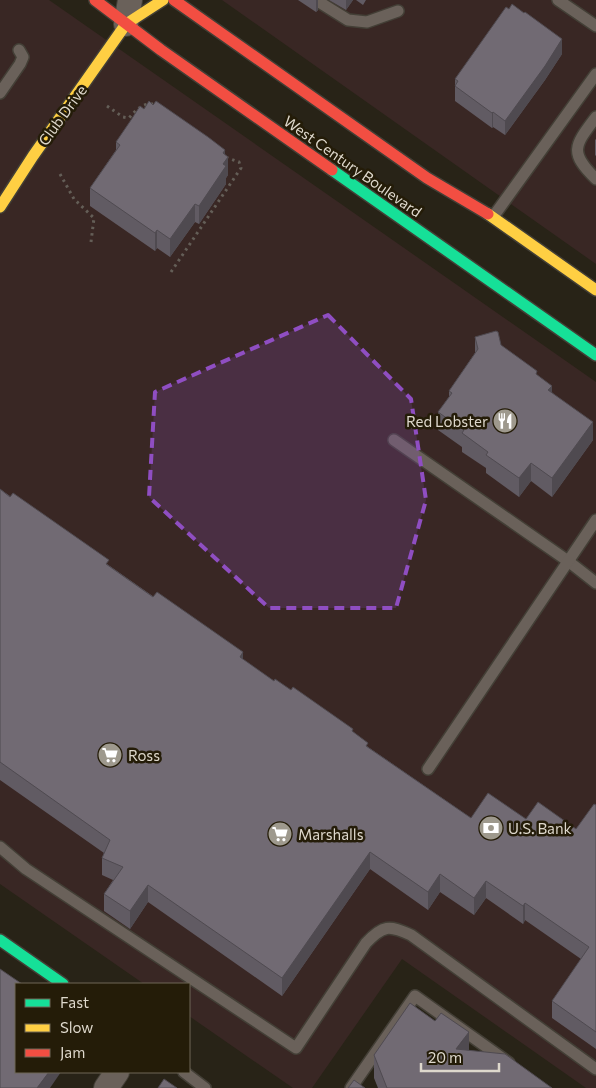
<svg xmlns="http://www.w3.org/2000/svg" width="596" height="1088" viewBox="0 0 596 1088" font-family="Commissioner,sans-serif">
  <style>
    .commercial { fill: #392724 }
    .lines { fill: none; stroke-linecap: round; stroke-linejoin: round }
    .lane-casing { stroke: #433f36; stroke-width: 14 }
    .street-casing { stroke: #433f36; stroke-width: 26 }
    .fast-casing { stroke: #433f36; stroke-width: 14 }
    .slow-casing { stroke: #433f36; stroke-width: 14 }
    .jam-casing { stroke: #433f36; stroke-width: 14 }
    .path { stroke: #645e57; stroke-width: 3; stroke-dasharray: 2.5 4; stroke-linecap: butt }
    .lane { stroke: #6a615a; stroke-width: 11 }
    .street { stroke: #6a615a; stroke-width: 24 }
    .fast { stroke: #16e098; stroke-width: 11 }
    .slow { stroke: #ffcf43; stroke-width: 11 }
    .jam { stroke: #f24e42; stroke-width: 11 }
    .wall { fill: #615b63 }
    .shaded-wall { fill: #4f4a50 }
    .building { fill: #716a73; stroke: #4f4a50 }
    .marked { fill: #8f4ec2; fill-opacity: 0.2; stroke: #8f4ec2; stroke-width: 4; stroke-dasharray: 10 6; stroke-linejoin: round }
    .labels { text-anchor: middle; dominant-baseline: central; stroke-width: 5; stroke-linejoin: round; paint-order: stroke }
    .street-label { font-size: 15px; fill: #ded8cc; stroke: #241c08 }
    .poi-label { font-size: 15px; fill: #ded8cc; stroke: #241c08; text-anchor: start }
  </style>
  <rect width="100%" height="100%" fill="#282317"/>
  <g class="commercial">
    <polygon points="0,0 49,0 596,382 596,1088 586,1088 402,959 312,1088 293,1088 189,1016 189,984 144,984 0,884"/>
    <polygon points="222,0 596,0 596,264"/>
  </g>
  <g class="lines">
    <defs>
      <g id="lane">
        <polyline points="316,0 348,20 367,22 398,11"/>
        <polyline points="558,0 596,26"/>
        <polyline points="0,93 20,64 23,57 19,50"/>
        <path d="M596,117C575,145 568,152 596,179"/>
        <polyline points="493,217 596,74"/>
        <polyline points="394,440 568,561 596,583"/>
        <polyline points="428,769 596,520"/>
        <path d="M0,847L26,869L296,1048L366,943C383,925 389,925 411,935L596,1069"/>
        <polyline points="184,1072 205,1088"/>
        <polyline points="351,1088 415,996 509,1063"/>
      </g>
      <g id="street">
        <polyline points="126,24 130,0"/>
        <polyline points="106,1088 117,1072"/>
      </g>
      <g id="fast">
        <polyline points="332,170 596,355"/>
        <polyline points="0,940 63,984"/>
      </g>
      <g id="slow">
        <polyline points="0,207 33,156 126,24 163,0"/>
        <polyline points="488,214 596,290"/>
      </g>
      <g id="jam">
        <polyline points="95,0 161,50 332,170"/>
        <polyline points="174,0 427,178 488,214"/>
      </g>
    </defs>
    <use href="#lane" class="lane-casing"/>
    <use href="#street" class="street-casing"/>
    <use href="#fast" class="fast-casing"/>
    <use href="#slow" class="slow-casing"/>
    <use href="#jam" class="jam-casing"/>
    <g class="path">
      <path d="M107,106L123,117L129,118C137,109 144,101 157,105"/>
      <polyline points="60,174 74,199 94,218 91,242"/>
      <polyline points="171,272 241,168 239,162 225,157"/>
    </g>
    <use href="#lane" class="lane"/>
    <use href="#street" class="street"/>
    <use href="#fast" class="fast"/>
    <use href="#slow" class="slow"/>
    <use href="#jam" class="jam"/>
  </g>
  <g class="wall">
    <polygon points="298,0 318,0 318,10 316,12"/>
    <polygon points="329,0 353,0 346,10"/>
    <polygon points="356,0 366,0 363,5"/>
    <polygon points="562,54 545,80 505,135 493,127 492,128 455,101 455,79"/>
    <polygon points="596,139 596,156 595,155 595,140"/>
    <polygon points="116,142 225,155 228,175 226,178 226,184 199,224 195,222 170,257 157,248 155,251 90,206 90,188 116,150"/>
    <polygon points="475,337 501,345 537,375 593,440 552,497 531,481 519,497 486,473 486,468 462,452 462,447 438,430 438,412 449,397 449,391 475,353"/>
    <polygon points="0,489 274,681 353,732 368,747 471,818 526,819 576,829 596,805 596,1049 552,1018 552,1001 581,959 525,920 523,924 486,898 474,915 440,892 428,910 370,869 282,996 148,902 130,929 104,911 104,894 113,880 102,875 102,858 104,853 0,780"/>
    <polygon points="469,1050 552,1088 378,1088 374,1078 374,1055"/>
  </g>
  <g class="shaded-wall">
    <polygon points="316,0 318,0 318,10 316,12"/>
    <polygon points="346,0 353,0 346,10"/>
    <polygon points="562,39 562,54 545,80 505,135 505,121"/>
    <polygon points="493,112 493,127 492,128 492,113"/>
    <polygon points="225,150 225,161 228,157 228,175 226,178 226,184 199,224 199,206 223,153"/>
    <polygon points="195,204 195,222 170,257 170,239"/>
    <polygon points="157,230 157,248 155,251 155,233"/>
    <polygon points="552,386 552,404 548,390"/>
    <polygon points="593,422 593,440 552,497 552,478"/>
    <polygon points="531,463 531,481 519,497 519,478"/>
    <polygon points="243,652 243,670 240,657"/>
    <polygon points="370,852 370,869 282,996 282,978"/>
    <polygon points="440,874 440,892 428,910 428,892"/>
    <polygon points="486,881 486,898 474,915 474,898"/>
    <polygon points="148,885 148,902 130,929 130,911"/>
    <polygon points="525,903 525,920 523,924 523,906"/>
    <polygon points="469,1032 469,1054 456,1049"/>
    <polygon points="49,1072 61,1072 50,1088 37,1088"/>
  </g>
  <g class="building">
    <polygon points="512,4 524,13 525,12 562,39 545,66 505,121 493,112 492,113 455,86 458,81 455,79 506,7 509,9"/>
    <polygon points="149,101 153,105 156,101 208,137 225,150 223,153 228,157 223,164 226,166 199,206 195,204 170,239 157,230 155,233 90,188 120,145 116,142 131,120 140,106 144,109"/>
    <polygon points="496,331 498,332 501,345 537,371 536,374 552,386 548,390 593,422 552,478 531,463 519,478 486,455 488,452 462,433 464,430 438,412 452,393 449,391 478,349 475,337"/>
    <polygon points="0,489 10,497 13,493 109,560 106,564 153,597 157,592 243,652 240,657 274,681 275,679 291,690 293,687 353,729 352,731 368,743 366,746 471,818 488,793 526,819 538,802 576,829 594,804 596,805 596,1032 552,1001 589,947 525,903 523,906 486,881 474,898 440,874 428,892 370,852 282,978 148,885 130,911 104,894 123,867 102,858 110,840 0,762"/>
    <polygon points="0,969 22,984 16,984 16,1072 49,1072 37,1088 0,1088"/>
    <polygon points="410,1003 435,1021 441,1013 469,1032 456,1049 505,1054 552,1088 387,1088 374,1055"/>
    <polygon points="164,1079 177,1088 158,1088"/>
    <polygon points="354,1080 365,1088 348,1088"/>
  </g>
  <path class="marked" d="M328,315L411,399L426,500L396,608H269L149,497L155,392Z"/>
  <defs>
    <symbol id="restaurant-disc" viewBox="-11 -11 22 22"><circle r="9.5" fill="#9e998d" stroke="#241c08"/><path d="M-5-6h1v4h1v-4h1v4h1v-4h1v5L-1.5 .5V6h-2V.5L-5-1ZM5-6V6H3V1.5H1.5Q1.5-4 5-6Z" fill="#fff"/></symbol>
    <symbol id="supermarket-disc" viewBox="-11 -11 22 22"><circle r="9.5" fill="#9e998d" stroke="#241c08"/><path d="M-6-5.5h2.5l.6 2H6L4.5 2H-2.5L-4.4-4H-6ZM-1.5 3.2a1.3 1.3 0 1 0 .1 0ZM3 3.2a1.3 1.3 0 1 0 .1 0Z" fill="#fff"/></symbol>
    <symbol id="bank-disc" viewBox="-11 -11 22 22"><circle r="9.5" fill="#9e998d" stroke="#241c08"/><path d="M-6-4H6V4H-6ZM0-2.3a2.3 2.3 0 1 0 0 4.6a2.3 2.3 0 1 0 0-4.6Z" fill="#fff"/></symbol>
  </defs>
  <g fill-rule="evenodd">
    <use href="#restaurant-disc" x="491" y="407" width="28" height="28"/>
    <use href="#supermarket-disc" x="96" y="741" width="28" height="28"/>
    <use href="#bank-disc" x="477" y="814" width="28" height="28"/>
    <use href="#supermarket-disc" x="266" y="820" width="28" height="28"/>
  </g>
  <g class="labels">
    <g class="street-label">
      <text transform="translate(62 115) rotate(-54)">Club Drive</text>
      <text transform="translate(353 166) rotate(35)">West Century Boulevard</text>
    </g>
    <g class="poi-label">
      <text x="488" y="421" text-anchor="end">Red Lobster</text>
      <text x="128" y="755">Ross</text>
      <text x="508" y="828">U.S. Bank</text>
      <text x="298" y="834">Marshalls</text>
    </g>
  </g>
  <rect x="15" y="983" width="175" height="90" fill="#241c08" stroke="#6e6756"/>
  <rect x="25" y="999" width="25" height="8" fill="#16e098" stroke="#6e6756"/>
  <text x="60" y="1008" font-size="15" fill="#ded8cc">Fast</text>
  <rect x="25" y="1024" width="25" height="8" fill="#ffcf43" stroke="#6e6756"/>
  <text x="60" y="1033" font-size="15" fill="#ded8cc">Slow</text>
  <rect x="25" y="1049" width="25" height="8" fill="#f24e42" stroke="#6e6756"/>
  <text x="60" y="1058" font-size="15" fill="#ded8cc">Jam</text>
  <path d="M421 1063v8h78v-8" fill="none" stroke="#ded8cc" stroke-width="2.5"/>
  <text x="428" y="1063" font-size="15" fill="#ded8cc" stroke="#241c08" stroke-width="4" paint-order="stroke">20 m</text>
</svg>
